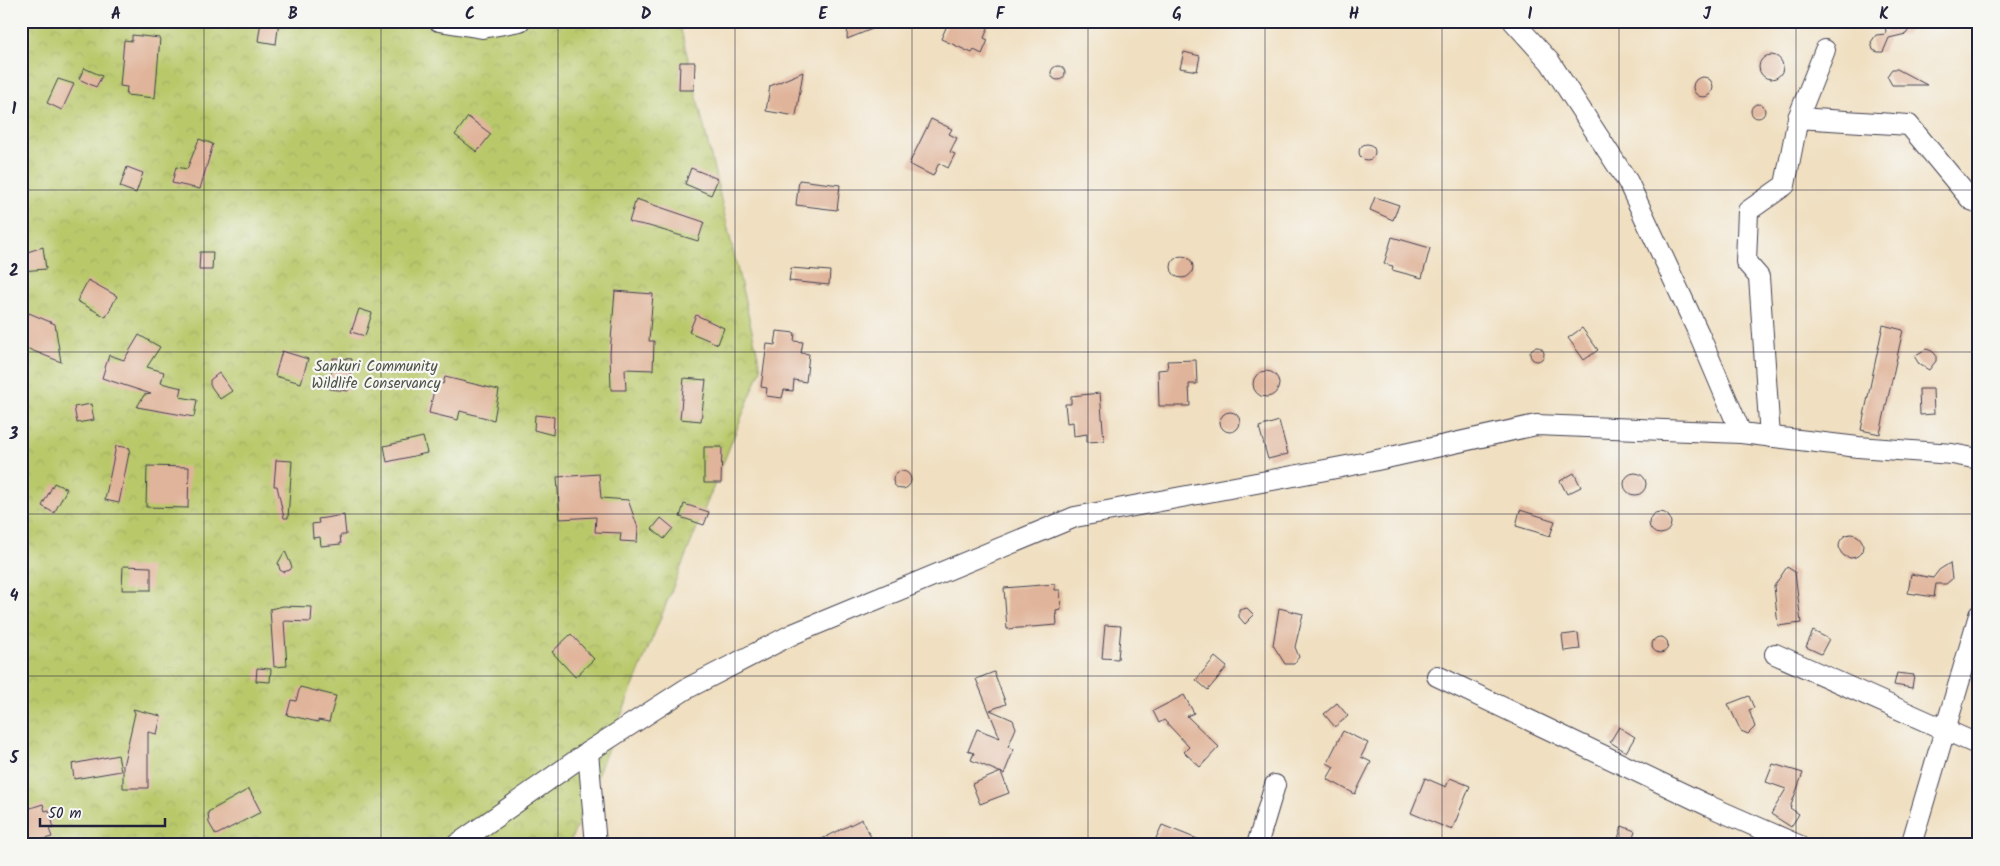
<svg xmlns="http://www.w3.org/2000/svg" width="2000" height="866" viewBox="0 0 2000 866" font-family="Kalam,sans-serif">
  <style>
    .park { fill: url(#park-crowns); stroke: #6e7653 }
    .building { fill: #e0b49a }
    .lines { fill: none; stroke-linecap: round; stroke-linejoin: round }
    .minor-casing { stroke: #413e4f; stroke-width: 22 }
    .minor { stroke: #fff; stroke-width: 20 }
    .grid { fill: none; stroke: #22223b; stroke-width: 1; stroke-opacity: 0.55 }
    .labels { text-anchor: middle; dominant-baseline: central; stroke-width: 4.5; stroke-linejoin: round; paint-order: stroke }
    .park-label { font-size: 15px; fill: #4f5449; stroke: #f6f6f2 }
    .neatline { fill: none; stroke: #22223b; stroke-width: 2 }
    .grid-label { font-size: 16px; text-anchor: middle; font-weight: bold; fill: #22223b }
  </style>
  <defs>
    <pattern id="park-crowns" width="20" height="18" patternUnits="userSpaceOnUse" patternTransform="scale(1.25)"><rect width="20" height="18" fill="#b9c96b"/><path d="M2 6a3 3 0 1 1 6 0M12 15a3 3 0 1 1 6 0" fill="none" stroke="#9fac5e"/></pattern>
  </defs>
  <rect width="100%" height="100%" fill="#f6f6f2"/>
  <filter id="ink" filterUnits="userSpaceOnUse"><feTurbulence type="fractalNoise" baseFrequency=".02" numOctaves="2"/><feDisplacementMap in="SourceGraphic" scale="10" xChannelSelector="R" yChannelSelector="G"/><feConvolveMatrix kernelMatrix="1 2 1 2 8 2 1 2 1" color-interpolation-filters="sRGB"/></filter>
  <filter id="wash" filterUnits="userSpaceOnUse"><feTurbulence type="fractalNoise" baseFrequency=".0096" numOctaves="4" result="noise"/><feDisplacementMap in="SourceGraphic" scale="20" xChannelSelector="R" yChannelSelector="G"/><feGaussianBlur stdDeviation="1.12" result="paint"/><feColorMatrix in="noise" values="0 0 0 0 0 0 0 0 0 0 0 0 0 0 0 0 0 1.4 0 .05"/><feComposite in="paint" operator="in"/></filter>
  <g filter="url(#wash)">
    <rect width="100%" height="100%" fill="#f0dfc0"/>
    <polygon class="park" points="21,21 679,21 761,369 569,845 21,845"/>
    <g id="blocks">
      <g class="building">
        <polygon points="261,21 279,21 276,44 258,41"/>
        <polygon points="848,21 890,21 890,22 847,39"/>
        <polygon points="949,21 974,21 988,28 984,38 988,40 982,54 974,50 972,53 941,39"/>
        <polygon points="1885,21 1915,21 1906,34 1889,38 1883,52 1878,52 1873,50 1871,42 1876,35 1886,34"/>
        <polygon points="132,35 160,38 155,98 126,95 127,87 120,86 124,40 132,41"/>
        <polygon points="1184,52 1200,56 1197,71 1180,68"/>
        <circle cx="1771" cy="67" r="12"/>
        <polygon points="680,62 695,62 694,90 679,90"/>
        <circle cx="1058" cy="73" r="7"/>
        <polygon points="84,68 102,76 96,87 79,79"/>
        <polygon points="1892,69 1897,69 1927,85 1892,85 1887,76"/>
        <polygon points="803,72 796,116 766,111 770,86"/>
        <circle cx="1703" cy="87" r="10"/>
        <polygon points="58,79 74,84 62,110 47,103"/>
        <circle cx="1758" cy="111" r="7"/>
        <polygon points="468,117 491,134 477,152 455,135"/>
        <polygon points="931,119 952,129 949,134 957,138 950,152 955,154 948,168 939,163 933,176 909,164"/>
        <polygon points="199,139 213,144 200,189 172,183 176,167 187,169"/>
        <circle cx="1367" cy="152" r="8"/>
        <polygon points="127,167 143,173 136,193 120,187"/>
        <polygon points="691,168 718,179 711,195 685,184"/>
        <polygon points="799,180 840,185 837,210 796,205"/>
        <polygon points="1375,197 1399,205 1393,220 1370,210"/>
        <polygon points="636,199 704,222 698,241 649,226 629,222"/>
        <polygon points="1392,237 1430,248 1422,278 1392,270 1393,266 1384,264"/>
        <polygon points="43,247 46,269 21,271 21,254"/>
        <polygon points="200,252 213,252 212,270 199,270"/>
        <circle cx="1182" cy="267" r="11"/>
        <polygon points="791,268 830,271 829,285 789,281"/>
        <polygon points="88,280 117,296 106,317 77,301"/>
        <polygon points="615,291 653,294 649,341 654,341 653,370 625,369 626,390 611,390 610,353"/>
        <polygon points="359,309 372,313 365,336 351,332"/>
        <polygon points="29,313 55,324 61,362 21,346 21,330"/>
        <polygon points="696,315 724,328 718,344 689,332"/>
        <polygon points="1883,325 1903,330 1880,434 1861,430"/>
        <polygon points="1582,328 1598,350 1584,360 1568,338"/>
        <polygon points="777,331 795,333 794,341 803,342 801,353 809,354 806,382 794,380 793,391 784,390 782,398 766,396 767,388 761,387 767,344 775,345"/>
        <polygon points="139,335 160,347 147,367 164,372 161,383 182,388 180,397 197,400 194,417 137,407 144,395 151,394 102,378 109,355 124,360"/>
        <circle cx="1537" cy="354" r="7"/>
        <polygon points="1926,349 1932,351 1936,355 1936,361 1929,370 1919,364 1914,356"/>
        <polygon points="282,351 308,359 301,383 275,376"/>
        <polygon points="333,358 352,359 348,391 329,389"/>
        <polygon points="1196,360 1197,384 1189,384 1190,406 1159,406 1158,370 1168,369 1167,361"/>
        <circle cx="1266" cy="384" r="13"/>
        <polygon points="219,373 232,391 220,399 210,385 210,380"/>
        <polygon points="445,377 499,390 494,420 460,411 458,420 429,413 436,381 443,384"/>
        <polygon points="684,378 706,380 701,421 680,419"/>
        <polygon points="1919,389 1933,389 1934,414 1920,415"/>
        <polygon points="1100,393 1104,441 1087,442 1087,434 1074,436 1073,422 1067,423 1065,404 1071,404 1071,396"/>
        <polygon points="91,404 94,420 77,423 74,407"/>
        <circle cx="1230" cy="422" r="10"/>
        <polygon points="535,415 554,417 553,435 534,430"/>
        <polygon points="1279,421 1288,454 1268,459 1259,427"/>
        <polygon points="423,437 427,453 387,462 384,446"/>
        <polygon points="116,446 130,448 119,503 105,500"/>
        <polygon points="704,447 722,447 721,483 704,483"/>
        <polygon points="276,460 292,461 288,518 284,518 277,486 274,486"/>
        <polygon points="147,466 189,467 188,508 146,507"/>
        <circle cx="902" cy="480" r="9"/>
        <polygon points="1574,473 1581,487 1567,494 1560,481"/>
        <circle cx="1635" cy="484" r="11"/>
        <polygon points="599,474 601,498 628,500 638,528 637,542 620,541 621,533 595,532 596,517 560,519 557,477"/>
        <polygon points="54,483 67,489 54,513 42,506"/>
        <polygon points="684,504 709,512 704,525 680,517"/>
        <polygon points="1520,510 1555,521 1550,536 1516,526"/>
        <circle cx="1660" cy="523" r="11"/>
        <polygon points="344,515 346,535 340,535 341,544 321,546 320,537 313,538 312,524 319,523 318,519"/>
        <polygon points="661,518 673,528 664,539 652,529"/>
        <circle cx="1851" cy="546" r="12"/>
        <polygon points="285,551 292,567 290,570 283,572 280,570 278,563"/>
        <polygon points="1950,563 1952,579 1946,584 1936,584 1934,597 1908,593 1911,574 1933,578 1939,570"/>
        <polygon points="123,566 151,567 151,590 122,590"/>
        <polygon points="1787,567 1795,572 1801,623 1778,626 1774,586"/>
        <polygon points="1055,584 1055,590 1060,590 1061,610 1056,611 1057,625 1007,629 1004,588"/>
        <polygon points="283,606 312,607 311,622 284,621 287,666 274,667 270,609"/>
        <polygon points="1247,608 1254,615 1245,624 1239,617 1239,610"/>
        <polygon points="1279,608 1303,614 1295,647 1299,657 1294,664 1285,664 1273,645"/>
        <polygon points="1105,625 1121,626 1118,659 1102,658"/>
        <polygon points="1813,631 1829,639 1821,654 1806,647"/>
        <polygon points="1578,633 1580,649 1564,651 1562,635"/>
        <polygon points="571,634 594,659 575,677 552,652"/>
        <circle cx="1660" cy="645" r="8"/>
        <polygon points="1215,657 1227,667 1208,690 1196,680"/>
        <polygon points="257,668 271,669 270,682 256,681"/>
        <polygon points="994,672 1006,704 990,710 1013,720 1016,728 1008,747 1014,749 1004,774 971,760 974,753 968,751 977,729 1000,738 976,679"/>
        <polygon points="1897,673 1914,675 1912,688 1894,685"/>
        <polygon points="300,687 336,696 329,722 318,720 318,722 287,715 291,700 296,701"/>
        <polygon points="1184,695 1194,713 1187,716 1219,747 1200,767 1184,752 1189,747 1164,720 1159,723 1153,711"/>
        <polygon points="1749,696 1754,708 1749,710 1755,727 1748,734 1741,731 1728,704"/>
        <polygon points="1337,703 1348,716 1335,727 1324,714"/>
        <polygon points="133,709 161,716 157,734 148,732 148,788 123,788 123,766 135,713"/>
        <polygon points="1619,727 1635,737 1626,752 1610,742"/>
        <polygon points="1343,731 1368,743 1361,757 1371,762 1355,794 1327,779 1334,767 1327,763"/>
        <polygon points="118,755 121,771 74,779 72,764"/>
        <polygon points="1773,764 1803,773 1790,808 1799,814 1791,827 1771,814 1786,789 1766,782"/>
        <polygon points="1001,772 1009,793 980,804 972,784"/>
        <polygon points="1425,778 1446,787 1450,778 1470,786 1452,830 1411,813"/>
        <polygon points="249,789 261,812 216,835 209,823 208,812"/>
        <polygon points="43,804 45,811 49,810 54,828 49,829 52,837 33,842 32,838 21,842 21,811"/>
        <polygon points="862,819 875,845 810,845"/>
        <polygon points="1162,825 1210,844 1210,845 1153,845"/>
        <polygon points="1622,826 1635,831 1630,845 1616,845"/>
      </g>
    </g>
  </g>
  <g filter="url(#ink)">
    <use href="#blocks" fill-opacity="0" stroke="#413e4f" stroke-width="1"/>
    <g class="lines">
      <defs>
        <g id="minor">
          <polyline points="439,21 482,28 520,21"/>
          <polyline points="1513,21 1550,62 1628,182 1699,334 1741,433"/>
          <polyline points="1798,118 1825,50"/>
          <polyline points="1770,437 1759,277 1746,262 1748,211 1785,185 1798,118 1909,125 1971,200 1979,203"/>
          <polyline points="1775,654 1979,745"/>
          <polyline points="1437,676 1709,806 1798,845"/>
          <polyline points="588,752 596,845"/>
          <polyline points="456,845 588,752 686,689 793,634 1075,517 1368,462 1536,425 1741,433 1858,447 1952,454 1979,459"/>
          <polyline points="1257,845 1275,785"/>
          <polyline points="1911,845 1979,615"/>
        </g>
      </defs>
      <use href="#minor" class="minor-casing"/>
      <use href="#minor" class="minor"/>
    </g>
  </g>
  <path class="grid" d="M204,21V845M381,21V845M558,21V845M735,21V845M912,21V845M1088,21V845M1265,21V845M1442,21V845M1619,21V845M1796,21V845M21,190H1979M21,352H1979M21,514H1979M21,676H1979"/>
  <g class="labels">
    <g class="park-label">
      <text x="376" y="367">Sankuri Community<tspan x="376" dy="17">Wildlife Conservancy</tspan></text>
    </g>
  </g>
  <rect width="2000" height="866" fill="none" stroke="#f6f6f2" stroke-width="55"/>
  <path d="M40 818v8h125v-8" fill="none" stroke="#22223b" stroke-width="2.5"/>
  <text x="48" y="818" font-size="15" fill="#22223b" stroke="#f6f6f2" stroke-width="4" paint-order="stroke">50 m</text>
  <rect x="28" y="28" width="1944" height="810" class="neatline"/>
  <g class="grid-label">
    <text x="116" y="19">A</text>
    <text x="293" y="19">B</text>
    <text x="470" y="19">C</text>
    <text x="646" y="19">D</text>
    <text x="823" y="19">E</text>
    <text x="1000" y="19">F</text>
    <text x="1177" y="19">G</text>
    <text x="1354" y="19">H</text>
    <text x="1530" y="19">I</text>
    <text x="1707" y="19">J</text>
    <text x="1884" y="19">K</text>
    <text x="14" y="114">1</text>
    <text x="14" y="276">2</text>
    <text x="14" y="439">3</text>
    <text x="14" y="601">4</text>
    <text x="14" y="763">5</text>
  </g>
</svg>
